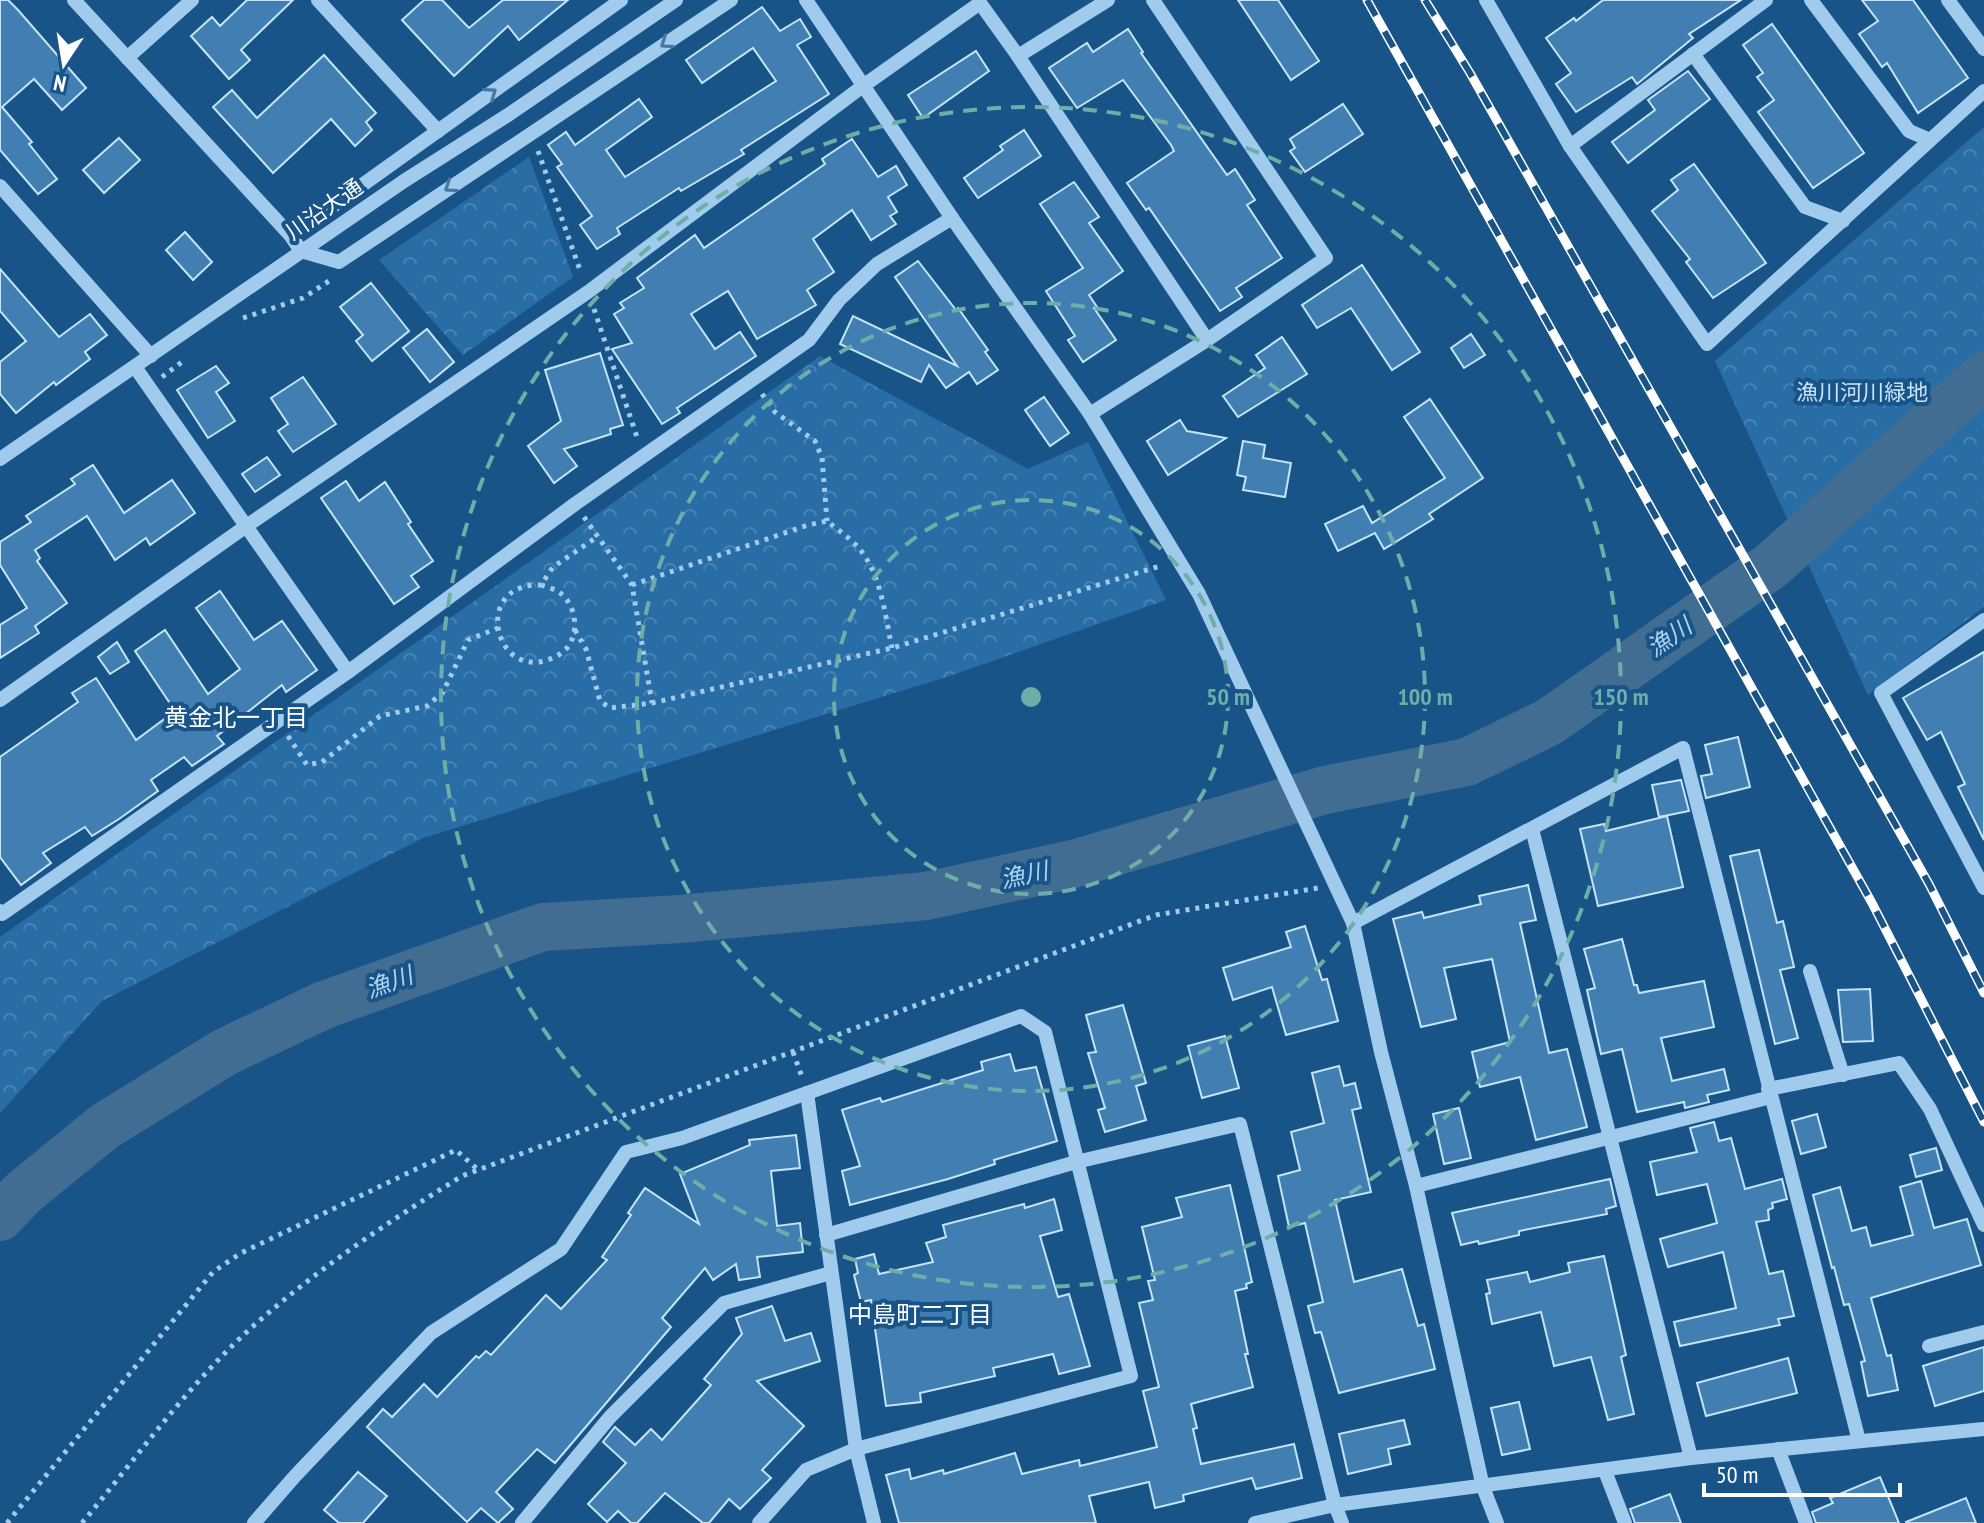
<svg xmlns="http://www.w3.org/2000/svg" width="1984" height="1523" viewBox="0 0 1984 1523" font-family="'PT Sans Narrow','Noto Sans JP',sans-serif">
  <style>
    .park { fill: url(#park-crowns) }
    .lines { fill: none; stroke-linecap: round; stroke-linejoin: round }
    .river { stroke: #426d93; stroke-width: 48 }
    .building { fill: #417fb2; stroke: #c6e3fa; stroke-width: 2 }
    .path { stroke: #a1cbed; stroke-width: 5; stroke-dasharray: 4 6; stroke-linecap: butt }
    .minor { stroke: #a1cbed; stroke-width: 14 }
    .rail-casing { stroke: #fff; stroke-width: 9 }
    .rail { stroke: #195488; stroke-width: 6; stroke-dasharray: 18; stroke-linecap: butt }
    .oneway { stroke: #4278a6 }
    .ring { fill: none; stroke: #6fada8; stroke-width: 4; stroke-dasharray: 14 10 }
    .labels { text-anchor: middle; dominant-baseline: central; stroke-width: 8; stroke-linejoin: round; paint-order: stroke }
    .street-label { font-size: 22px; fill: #fff; stroke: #195488 }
    .park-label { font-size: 22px; fill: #c6e3fa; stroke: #195488 }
    .water-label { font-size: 24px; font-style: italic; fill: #acd4f4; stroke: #195488 }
    .neighbourhood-label { font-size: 24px; fill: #fff; stroke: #195488 }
    .centre { fill: #6fada8; stroke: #195488; stroke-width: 4 }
    .ring-label { font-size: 24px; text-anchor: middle; font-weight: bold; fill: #6fada8; stroke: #195488; stroke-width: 8; stroke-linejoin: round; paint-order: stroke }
  </style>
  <defs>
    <pattern id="park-crowns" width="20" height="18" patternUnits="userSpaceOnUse" patternTransform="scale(2)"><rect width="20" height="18" fill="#286da6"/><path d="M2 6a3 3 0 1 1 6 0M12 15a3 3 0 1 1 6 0" fill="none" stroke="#4883b3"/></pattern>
  </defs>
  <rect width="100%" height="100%" fill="#195488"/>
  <g class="park">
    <polygon points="1984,127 1984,607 1868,695 1715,361"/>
    <polygon points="529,157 573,277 463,355 379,260"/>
    <polygon points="820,356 1028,469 1088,442 1166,600 953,675 423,838 102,1001 0,1113 0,937"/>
  </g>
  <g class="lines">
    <polyline class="river" points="0,1217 24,1192 105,1126 225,1052 324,1005 543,927 680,919 926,896 1073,864 1325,790 1467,762 1549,722 1772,565 1984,376"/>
  </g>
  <g class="building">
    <polygon points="0,0 8,0 18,10 86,88 62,110 34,79 2,107 32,142 29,144 57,179 38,194 0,150"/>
    <polygon points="247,0 293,0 241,50 250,60 229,79 191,36 212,17 220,26"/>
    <polygon points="424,0 442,0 469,28 503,0 568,0 519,40 508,26 454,76 402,20"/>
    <polygon points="1238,0 1278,0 1319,61 1291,80"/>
    <polygon points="1603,0 1741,0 1689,34 1693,38 1637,84 1632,77 1576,112 1556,84 1571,73 1546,38 1574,18 1576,21"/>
    <polygon points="1862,0 1913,0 1968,78 1918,113 1887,63 1882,67 1859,34 1878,21"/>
    <polygon points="762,7 780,31 800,19 811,37 797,45 829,94 741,150 744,154 681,191 679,188 617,228 620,234 597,249 580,225 592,216 557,167 562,164 548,145 566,132 575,145 639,99 652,117 606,150 625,177 776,81 753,48 702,83 686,60"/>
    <polygon points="1772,24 1864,153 1813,188 1758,112 1774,100 1757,77 1763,73 1743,45"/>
    <polygon points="1128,29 1143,52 1141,53 1227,175 1235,169 1255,200 1247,205 1282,258 1236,288 1242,297 1220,311 1149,208 1146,210 1127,183 1174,151 1171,145 1123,80 1077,108 1049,68 1087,43 1093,52"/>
    <polygon points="976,51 989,71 923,118 908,95"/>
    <polygon points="324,55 376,113 366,122 372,130 355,146 331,119 273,173 213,107 232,90 257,118"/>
    <polygon points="1688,71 1710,99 1628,163 1612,142 1655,110 1648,100"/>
    <polygon points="1343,104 1363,134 1305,172 1290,151 1295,148 1290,139"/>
    <polygon points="1024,130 1041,156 978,198 964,178 1003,150 1000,146"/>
    <polygon points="119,138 140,160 104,193 83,170"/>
    <polygon points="852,139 878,177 896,166 907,185 888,197 897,212 890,216 896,224 871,240 852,210 813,239 834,272 807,290 816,305 757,339 728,291 691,314 715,349 740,332 756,356 677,408 680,413 662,424 612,349 632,343 614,314 624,308 620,303 644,288 637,278 695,235 704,248 825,164 822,159"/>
    <polygon points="1694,164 1766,263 1713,298 1686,262 1690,259 1652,211 1678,190 1671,180"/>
    <polygon points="1074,182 1099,217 1089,223 1123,271 1089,295 1097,307 1094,308 1116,340 1083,362 1068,340 1075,336 1046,291 1083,268 1040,204"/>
    <polygon points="185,232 212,262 193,280 166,250"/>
    <polygon points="918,261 956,310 958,308 988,350 985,352 998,370 977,384 969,372 946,388 929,365 921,382 840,344 853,316 957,366 895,277"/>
    <polygon points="1362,265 1420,352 1392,370 1351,308 1317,328 1302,305"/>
    <polygon points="0,269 59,337 90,314 107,335 85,352 90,359 56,385 54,382 16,413 0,394 0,362 26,341 0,311"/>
    <polygon points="371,283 409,331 372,361 356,341 363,335 340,307"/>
    <polygon points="427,329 454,362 430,382 403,348"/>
    <polygon points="1471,334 1485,355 1464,368 1451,348"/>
    <polygon points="1282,337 1307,374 1238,417 1223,396 1265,368 1256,355"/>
    <polygon points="600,353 623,425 610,429 611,434 564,449 577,466 554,483 528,446 561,421 545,370"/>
    <polygon points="216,366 229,383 216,392 235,421 208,438 177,390"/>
    <polygon points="303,377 336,424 293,452 278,431 288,424 271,398"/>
    <polygon points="1044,397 1069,433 1050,446 1025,410"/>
    <polygon points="1430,399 1483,478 1429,514 1433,519 1384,549 1375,533 1338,551 1325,524 1363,506 1372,523 1445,478 1404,417"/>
    <polygon points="1180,420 1187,431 1226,438 1168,475 1147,441"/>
    <polygon points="1243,441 1265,445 1263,458 1291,463 1285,497 1243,490 1246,477 1237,475"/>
    <polygon points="267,457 280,475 255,492 242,474"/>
    <polygon points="93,465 124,513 172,480 195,513 150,545 146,538 115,560 87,516 35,550 40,558 37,561 67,603 35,626 39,633 0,658 0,625 27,608 0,565 0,542 31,522 26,516 75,484 71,479"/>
    <polygon points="346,481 359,501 385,482 411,522 408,524 433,561 411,576 419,587 394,604 321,498"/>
    <polygon points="220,591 254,640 282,621 317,670 286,692 282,685 217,736 224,744 192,766 184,757 151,780 158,791 119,819 92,836 85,827 43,853 51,863 21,885 0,857 0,757 78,702 72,693 96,678 136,740 175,711 135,651 165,630 208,694 240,669 196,608"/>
    <polygon points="117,642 129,662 110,674 98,657"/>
    <polygon points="1984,652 1984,840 1958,787 1965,784 1941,732 1927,740 1903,698"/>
    <polygon points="1738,737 1750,787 1706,798 1701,776 1712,774 1705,745"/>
    <polygon points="1681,780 1689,811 1659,817 1652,785"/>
    <polygon points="1667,816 1683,887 1598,906 1580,829 1604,824 1606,831"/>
    <polygon points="1759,850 1777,923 1783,921 1794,967 1780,970 1798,1038 1775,1044 1730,856"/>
    <polygon points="1528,885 1536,920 1520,923 1549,1053 1567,1049 1587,1127 1536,1140 1520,1077 1480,1087 1472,1052 1510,1042 1492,959 1444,968 1456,1019 1421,1027 1393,919 1422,912 1424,918 1481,904 1479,896"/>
    <polygon points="1305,926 1322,980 1327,979 1338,1021 1286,1035 1272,987 1233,1000 1223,968 1291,947 1286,932"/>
    <polygon points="1622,939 1634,985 1637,985 1639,993 1704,981 1714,1027 1661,1038 1672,1081 1724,1069 1729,1090 1707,1095 1709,1102 1685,1108 1684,1102 1637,1112 1622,1049 1601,1054 1587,990 1595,988 1584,949"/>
    <polygon points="1870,989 1873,1041 1843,1042 1838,990"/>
    <polygon points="1123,1005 1146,1083 1136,1086 1146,1120 1105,1132 1098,1110 1105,1108 1088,1053 1096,1052 1086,1015"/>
    <polygon points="1225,1036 1239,1088 1202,1098 1188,1046"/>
    <polygon points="1010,1054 1015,1071 1036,1067 1057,1141 994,1160 995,1164 948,1179 850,1205 842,1171 860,1166 842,1110 880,1098 882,1102 983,1070 981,1062"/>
    <polygon points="1339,1066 1344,1086 1355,1083 1361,1108 1352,1110 1371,1192 1335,1200 1354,1282 1402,1269 1418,1326 1424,1324 1435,1369 1339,1393 1321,1332 1315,1333 1308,1306 1323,1302 1305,1223 1289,1227 1278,1176 1300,1170 1291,1132 1324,1123 1312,1073"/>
    <polygon points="1459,1108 1471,1158 1444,1164 1433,1114"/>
    <polygon points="1817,1114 1826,1147 1801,1154 1792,1121"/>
    <polygon points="1714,1122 1719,1141 1731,1138 1745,1189 1782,1179 1787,1199 1772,1203 1773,1208 1768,1210 1769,1220 1756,1222 1769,1274 1783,1271 1794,1316 1778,1319 1780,1325 1680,1346 1674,1322 1736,1308 1723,1252 1668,1267 1660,1239 1717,1223 1707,1184 1657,1195 1650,1162 1697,1152 1690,1128"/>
    <polygon points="796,1135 800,1168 771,1171 777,1226 800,1223 803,1252 757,1257 760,1277 739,1280 736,1264 713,1280 705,1268 662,1318 671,1327 555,1463 537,1449 496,1492 513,1509 498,1523 481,1508 467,1522 367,1427 383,1409 392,1417 424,1384 437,1397 476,1356 479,1358 486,1351 491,1355 546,1295 561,1309 607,1260 602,1257 631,1215 628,1213 645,1188 699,1224 680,1174 750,1145 749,1140"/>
    <polygon points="1936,1148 1942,1170 1916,1177 1910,1155"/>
    <polygon points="1610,1179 1616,1206 1606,1209 1607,1214 1519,1231 1519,1235 1479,1244 1478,1241 1461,1245 1452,1213"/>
    <polygon points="1921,1181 1934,1228 1967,1219 1981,1265 1871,1298 1887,1356 1891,1355 1898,1390 1868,1396 1861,1362 1865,1361 1849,1304 1844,1305 1834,1267 1832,1268 1813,1195 1840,1187 1852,1231 1866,1227 1871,1246 1913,1235 1900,1187"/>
    <polygon points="1230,1185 1252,1282 1246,1284 1247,1288 1235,1291 1248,1354 1245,1354 1253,1387 1191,1404 1197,1428 1193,1429 1201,1464 1294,1444 1302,1478 1256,1489 1252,1478 1183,1495 1184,1501 1155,1508 1149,1482 1089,1496 1096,1523 899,1523 886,1475 909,1469 911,1479 943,1470 944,1474 1015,1453 1022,1474 1079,1460 1080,1466 1157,1447 1143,1391 1159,1387 1139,1303 1153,1300 1148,1281 1155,1280 1142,1227 1182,1217 1176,1198"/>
    <polygon points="1054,1199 1062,1230 1040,1236 1058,1297 1069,1294 1090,1366 1059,1374 1053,1354 993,1368 995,1376 920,1393 921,1402 886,1406 871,1300 861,1302 854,1275 858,1273 855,1259 874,1254 879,1274 933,1262 926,1243 946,1237 943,1225 1024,1204 1025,1208"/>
    <polygon points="1604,1256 1626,1355 1621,1357 1634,1414 1608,1420 1591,1357 1554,1366 1541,1312 1492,1324 1486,1294 1490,1293 1487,1280 1527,1272 1530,1282 1570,1272 1568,1263"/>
    <polygon points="772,1306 785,1341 811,1333 820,1361 757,1381 804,1426 762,1470 771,1478 740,1509 729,1499 709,1523 703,1523 665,1493 637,1523 631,1523 618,1511 607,1522 588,1504 626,1463 603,1442 615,1427 635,1445 651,1429 662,1440 711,1385 704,1379 742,1334 736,1318"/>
    <polygon points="1984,1347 1984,1391 1935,1406 1923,1366"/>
    <polygon points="1788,1358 1797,1393 1706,1416 1697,1383"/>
    <polygon points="1519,1402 1530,1449 1502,1455 1491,1408"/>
    <polygon points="1404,1420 1410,1444 1388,1449 1391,1464 1348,1474 1339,1434"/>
    <polygon points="358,1472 387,1496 363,1523 339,1523 324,1510"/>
    <polygon points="1880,1477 1899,1523 1816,1523 1812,1512 1833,1503 1830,1498"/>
    <polygon points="1670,1494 1681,1523 1635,1523 1630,1509"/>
    <polygon points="1966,1498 1976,1523 1906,1523 1906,1522"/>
  </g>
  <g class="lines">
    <g class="path">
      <polyline points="538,151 581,273"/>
      <polyline points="594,309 638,440"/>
      <polyline points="243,318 303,298 332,279"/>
      <polyline points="162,377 186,359"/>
      <polyline points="762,394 775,412 815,441 822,458 827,521"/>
      <polyline points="584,517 632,585 652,703"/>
      <path d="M541,585C547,587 554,589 559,592C576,604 580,632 567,648C560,656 549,660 539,662C496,667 480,600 523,587C528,585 536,585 541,585L553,567L597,537"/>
      <path d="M632,585L808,525L827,521C837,529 848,537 857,546C881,572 885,615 892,648"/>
      <polyline points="575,630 586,649 600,701 610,708 652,703 892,648 1160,566"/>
      <polyline points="288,736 307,765 322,762 380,716 427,706 443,692 468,640 498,628"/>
      <polyline points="793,1052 802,1077"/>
      <polyline points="7,1523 213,1272 241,1253 456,1150 477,1169"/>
      <path d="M82,1523C139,1455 192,1379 259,1321C322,1266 391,1220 462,1176L1156,915L1318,888"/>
    </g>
    <g class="minor">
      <polyline points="74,0 291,236 301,251 339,262 731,0"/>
      <polyline points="318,0 438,131"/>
      <polyline points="806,0 952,218 1090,414 1199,594 1353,923 1381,1052 1416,1186 1483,1487 1497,1523"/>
      <polyline points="1153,0 1326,258 1207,340"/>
      <polyline points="1486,0 1570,146 1707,344 1984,91"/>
      <polyline points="1811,0 1909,131 1930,140"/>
      <polyline points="1948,0 1984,49"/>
      <polyline points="1693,54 1805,207 1843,221"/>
      <polyline points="1018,56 1108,0"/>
      <polyline points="127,58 192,0"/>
      <polyline points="1570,146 1766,0"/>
      <polyline points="0,186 151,356"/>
      <polyline points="291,236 621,0"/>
      <polyline points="135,367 348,672"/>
      <polyline points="0,459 404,181 508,115 676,0"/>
      <polyline points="1984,620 1881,693 1984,888"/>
      <polyline points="0,700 245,527 588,292 863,86 980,3 1018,56 1207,340 1090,414"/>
      <polyline points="1532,829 1691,1458"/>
      <polyline points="0,911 2,914 348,672 575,504 809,340 839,300 877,264 952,218"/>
      <polyline points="1353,923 1683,748 1859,1441"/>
      <polyline points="1810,971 1843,1075"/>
      <polyline points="1768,1089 1899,1063 1930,1109 1984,1225"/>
      <polyline points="1416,1186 1771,1097"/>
      <polyline points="826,1235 1076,1162 1240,1124 1335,1505 1342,1523"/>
      <polyline points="1929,1346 1984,1332"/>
      <polyline points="1778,1449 1806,1523"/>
      <polyline points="1605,1471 1625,1523"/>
      <polyline points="254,1523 295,1476 431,1333 561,1249 626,1152 682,1138 1021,1016 1045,1032 1131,1376 856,1449 874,1523"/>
      <polyline points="522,1523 610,1417 724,1303 831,1273"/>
      <polyline points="759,1523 806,1470 856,1449 807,1093"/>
      <polyline points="1255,1523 1335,1505 1691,1458 1984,1429"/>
    </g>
    <defs>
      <g id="rail">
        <polyline points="1367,0 1872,903 1984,1122"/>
        <polyline points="1425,0 1470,73 1929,884 1984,993"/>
      </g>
    </defs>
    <use href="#rail" class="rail-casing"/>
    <use href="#rail" class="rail"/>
  </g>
  <defs><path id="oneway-chevron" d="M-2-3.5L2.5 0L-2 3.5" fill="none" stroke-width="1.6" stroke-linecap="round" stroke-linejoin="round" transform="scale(2)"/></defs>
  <g class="oneway">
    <use href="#oneway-chevron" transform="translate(666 43) rotate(146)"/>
    <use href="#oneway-chevron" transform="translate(491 93) rotate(-36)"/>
    <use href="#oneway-chevron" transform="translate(450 187) rotate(146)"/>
  </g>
  <g class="ring">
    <circle cx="1031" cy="697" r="197"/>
    <circle cx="1031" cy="697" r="394"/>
    <circle cx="1031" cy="697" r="590"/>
  </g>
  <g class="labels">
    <g class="street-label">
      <text transform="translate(324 209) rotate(-35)">川沿大通</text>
    </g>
    <g class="park-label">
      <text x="1862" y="392">漁川河川緑地</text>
    </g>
    <g class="water-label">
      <text transform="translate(1669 637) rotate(-35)">漁川</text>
      <text transform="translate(1024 875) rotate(-12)">漁川</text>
      <text transform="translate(389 982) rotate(-20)">漁川</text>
    </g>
    <g class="neighbourhood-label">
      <text x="236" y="717">黄金北一丁目</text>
      <text x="920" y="1314">中島町二丁目</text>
    </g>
  </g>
  <circle cx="1031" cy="697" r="12" class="centre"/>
  <g class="ring-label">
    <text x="1228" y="705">50 m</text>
    <text x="1425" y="705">100 m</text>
    <text x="1621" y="705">150 m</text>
  </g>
  <g transform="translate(64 64) rotate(192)" stroke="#195488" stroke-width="6" paint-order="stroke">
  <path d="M0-6L14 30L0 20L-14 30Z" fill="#ffffff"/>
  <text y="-12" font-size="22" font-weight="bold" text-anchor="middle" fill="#ffffff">N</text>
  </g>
  <path d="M1704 1483v12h196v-12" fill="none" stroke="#ffffff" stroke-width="4"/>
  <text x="1716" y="1483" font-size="24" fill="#ffffff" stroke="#195488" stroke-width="6" paint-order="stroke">50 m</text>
</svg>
